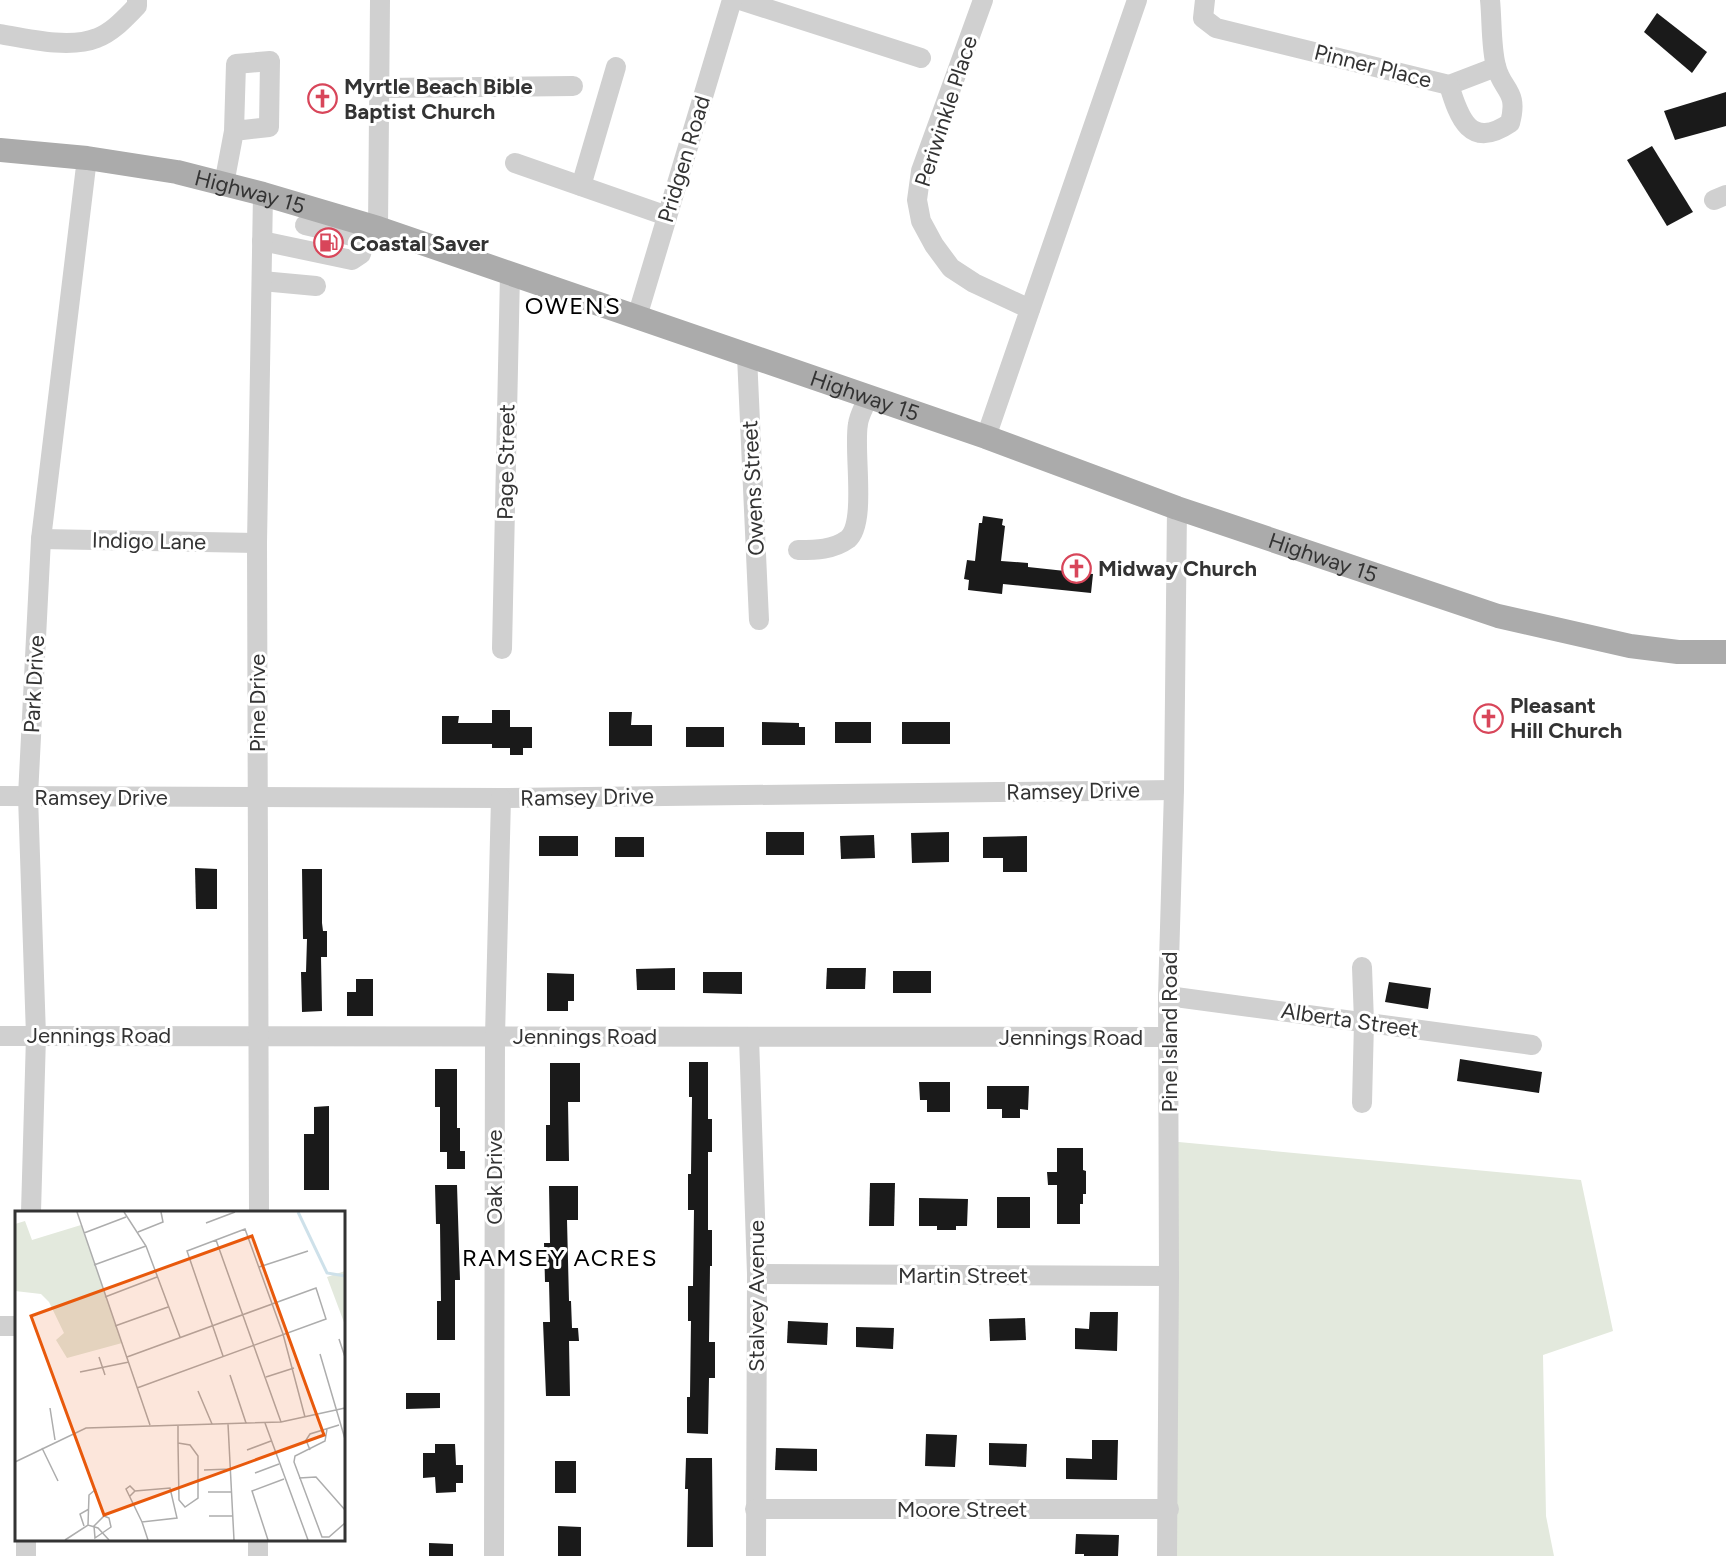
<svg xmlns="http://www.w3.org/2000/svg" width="1726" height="1556" viewBox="0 0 1726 1556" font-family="Figtree,sans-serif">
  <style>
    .green { fill: #e3e9dd }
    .building { fill: #1a1a1a }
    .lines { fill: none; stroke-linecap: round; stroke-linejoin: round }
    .minor { stroke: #d0d0d0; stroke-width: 20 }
    .major { stroke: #ababab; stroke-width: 24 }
    .labels { text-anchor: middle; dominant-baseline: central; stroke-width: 6; stroke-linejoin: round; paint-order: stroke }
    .street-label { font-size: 22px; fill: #333; stroke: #fff }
    .poi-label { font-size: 22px; font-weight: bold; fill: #333; stroke: #fff; text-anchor: start }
    .neighbourhood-label { font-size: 24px; letter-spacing: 1.5px; fill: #000; stroke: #fff }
    .inset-river { fill: none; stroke: #cee1ea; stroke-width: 3 }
    .inset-road { fill: none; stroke: #adadad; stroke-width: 1.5 }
    .view { fill: #e8590c; fill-opacity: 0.15; stroke: #e8590c; stroke-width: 3 }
    .inset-edge { fill: none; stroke: #333; stroke-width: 3 }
  </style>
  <rect width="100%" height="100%" fill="#fff"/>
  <polygon class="green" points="1168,1141 1581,1180 1613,1331 1543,1355 1546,1516 1554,1556 1167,1556"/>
  <g class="building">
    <polygon points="1657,13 1707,52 1692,73 1644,32"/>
    <polygon points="1726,92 1726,126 1675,140 1664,111"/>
    <polygon points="1652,146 1693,212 1667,226 1627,160"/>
    <polygon points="983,516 1003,519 1002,525 1005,526 1001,561 1028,563 1028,567 1093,574 1091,593 1003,584 1002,594 968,590 969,580 964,579 967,560 975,561 979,523 982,523"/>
    <polygon points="492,710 510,710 510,727 532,727 532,748 523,748 523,755 510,755 510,748 492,748 492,744 442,744 442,716 459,716 458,723 492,723"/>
    <polygon points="609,712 632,712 631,725 652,725 652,746 609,746"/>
    <polygon points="762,722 799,723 799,727 805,727 805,745 762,745"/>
    <rect x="835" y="722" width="36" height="21"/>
    <rect x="902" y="722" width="48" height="22"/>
    <rect x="686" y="727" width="38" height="20"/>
    <rect x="766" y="832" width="38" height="23"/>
    <polygon points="949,832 949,862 912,863 911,833"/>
    <polygon points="874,835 875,858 841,859 840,836"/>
    <rect x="539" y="836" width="39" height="20"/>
    <polygon points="1027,836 1027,872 1003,872 1003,858 983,858 983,837"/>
    <rect x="615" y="837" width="29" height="20"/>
    <polygon points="195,868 217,869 217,909 196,909"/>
    <polygon points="302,869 322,869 322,923 323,931 327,931 327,957 321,957 322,1011 302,1012 301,972 306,972 307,939 303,939"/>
    <polygon points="675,968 675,990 637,990 636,969"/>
    <polygon points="827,968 866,968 865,989 826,989"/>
    <rect x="893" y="971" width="38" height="22"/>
    <polygon points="703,972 742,972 742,994 703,993"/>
    <polygon points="547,973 574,974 574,1001 568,1001 568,1011 547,1011"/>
    <polygon points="356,979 373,979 373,1016 347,1016 347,992 356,992"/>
    <polygon points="1389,982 1431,988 1428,1009 1385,1002"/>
    <polygon points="1460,1059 1542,1072 1539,1093 1457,1081"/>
    <polygon points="689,1062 708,1062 708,1119 712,1119 712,1152 708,1152 708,1230 712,1230 712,1266 710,1266 709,1342 715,1342 715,1378 709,1378 708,1434 687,1433 687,1397 690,1397 691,1321 688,1321 688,1286 693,1286 694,1210 688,1210 688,1174 691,1174 692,1097 689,1097"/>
    <polygon points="550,1063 580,1063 580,1102 568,1102 569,1161 546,1161 546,1125 550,1125"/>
    <polygon points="435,1069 457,1069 457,1128 460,1128 460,1151 465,1151 465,1169 447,1169 447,1152 440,1152 440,1107 435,1107"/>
    <polygon points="919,1082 950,1082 950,1112 927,1112 927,1100 920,1100"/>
    <polygon points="987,1086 1029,1086 1028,1110 1020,1109 1020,1118 1002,1118 1002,1109 987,1109"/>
    <polygon points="329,1106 329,1190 304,1190 304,1134 314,1134 314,1107"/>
    <polygon points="1057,1148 1083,1148 1083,1170 1086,1171 1086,1194 1083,1194 1083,1204 1080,1204 1080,1224 1057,1224 1057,1185 1048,1185 1047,1172 1057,1172"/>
    <polygon points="870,1183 895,1183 894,1226 869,1226"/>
    <polygon points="435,1185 457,1185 460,1280 455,1280 455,1340 437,1340 437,1301 441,1301 440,1224 436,1224"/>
    <polygon points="549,1186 578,1186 578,1220 567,1220 569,1301 571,1301 572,1328 578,1328 579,1341 569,1341 570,1396 546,1396 543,1322 550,1322 549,1282 545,1282 544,1243 550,1243"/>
    <rect x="997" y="1197" width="33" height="31"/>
    <polygon points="919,1198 968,1199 967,1226 956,1226 956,1230 937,1230 937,1226 919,1226"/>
    <polygon points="1090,1312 1118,1312 1117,1351 1075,1349 1075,1328 1089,1329"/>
    <polygon points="1025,1318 1026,1340 990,1341 989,1319"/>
    <polygon points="788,1321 828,1323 827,1345 787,1343"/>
    <polygon points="856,1327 894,1328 893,1349 856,1347"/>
    <polygon points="406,1393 440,1393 440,1408 406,1409"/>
    <polygon points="926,1434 957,1435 955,1467 925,1466"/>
    <polygon points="1092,1440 1118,1440 1117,1480 1066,1479 1066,1458 1092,1459"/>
    <polygon points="989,1443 1027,1444 1026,1467 989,1465"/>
    <polygon points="435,1444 455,1444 456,1465 463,1465 463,1483 456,1483 456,1492 436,1493 435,1477 423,1478 423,1453 435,1453"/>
    <polygon points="776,1448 817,1449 817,1471 775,1470"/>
    <polygon points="686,1458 712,1458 713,1547 687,1547 688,1489 685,1489"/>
    <rect x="555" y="1461" width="21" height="32"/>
    <polygon points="558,1526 581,1527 581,1556 558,1556"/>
    <polygon points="1076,1534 1119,1535 1118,1556 1084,1556 1084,1554 1075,1554"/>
    <polygon points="429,1543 453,1544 453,1556 429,1556"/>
  </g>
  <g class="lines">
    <g class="minor">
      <polyline points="740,0 921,58"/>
      <polyline points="983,0 921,171 917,200 921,221 934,245 951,268 974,283 1030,309"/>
      <polyline points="1205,0 1203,18 1216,28 1449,85 1496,67"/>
      <path d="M0,34C28,39 70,49 97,38C113,32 125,18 137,6V0"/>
      <path d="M1449,85C1459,118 1470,150 1510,123C1519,90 1502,91 1496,66C1491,48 1492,19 1490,0"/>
      <polyline points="379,88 573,86"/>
      <polyline points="515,163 667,216"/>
      <polyline points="224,184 234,131 236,64 270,61 269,127 234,131"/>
      <polyline points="581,186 616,67"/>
      <polyline points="1714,200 1726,195"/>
      <polyline points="305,225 365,239"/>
      <polyline points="378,228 380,0"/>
      <polyline points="262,241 352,260 361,254 368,225"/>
      <polyline points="262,281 316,286"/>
      <polyline points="637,317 732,0"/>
      <polyline points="747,356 759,620"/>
      <polyline points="986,437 1137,0"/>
      <polyline points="41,539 257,543"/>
      <path d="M798,550C816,550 833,550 848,539C867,523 853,449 858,424C859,415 865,406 868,397"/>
      <polyline points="502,649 510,274"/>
      <polyline points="0,796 501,798 1174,790"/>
      <polyline points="1362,967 1364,1022 1362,1103"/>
      <polyline points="1168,996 1532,1045"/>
      <polyline points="0,1036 1170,1037"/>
      <polyline points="749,1037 757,1274 756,1556"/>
      <polyline points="31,1212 36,1036 28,796 41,539 87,158"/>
      <polyline points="259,1212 257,543 263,194"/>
      <polyline points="757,1274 1169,1276"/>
      <polyline points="0,1326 16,1326"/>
      <polyline points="755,1509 1169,1509"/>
      <polyline points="26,1556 26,1540"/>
      <polyline points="258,1556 258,1540"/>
      <polyline points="494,1556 495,1036 501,798"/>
      <polyline points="1167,1556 1169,1276 1168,996 1174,790 1177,508"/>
    </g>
    <path class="major" id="s1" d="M0,150L87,158L177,172L263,194L378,228L986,437L1177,508L1498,616L1630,646L1678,652H1726"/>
  </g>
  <defs>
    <symbol id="church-ring" viewBox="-11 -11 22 22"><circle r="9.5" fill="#fff" stroke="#d8465a" stroke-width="1.5"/><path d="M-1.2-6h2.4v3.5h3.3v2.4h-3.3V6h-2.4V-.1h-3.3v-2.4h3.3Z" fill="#d8465a"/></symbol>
    <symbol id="fuel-ring" viewBox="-11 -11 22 22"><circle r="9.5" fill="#fff" stroke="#d8465a" stroke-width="1.5"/><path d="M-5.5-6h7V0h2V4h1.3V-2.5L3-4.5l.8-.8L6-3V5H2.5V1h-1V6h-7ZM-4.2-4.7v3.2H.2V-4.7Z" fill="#d8465a"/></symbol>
  </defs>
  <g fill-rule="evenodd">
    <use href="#church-ring" x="306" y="82" width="33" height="33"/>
    <use href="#fuel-ring" x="312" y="226" width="33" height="33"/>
    <use href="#church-ring" x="1060" y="552" width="33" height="33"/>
    <use href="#church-ring" x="1472" y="702" width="33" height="33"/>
  </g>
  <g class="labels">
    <g class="street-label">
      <text transform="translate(1373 66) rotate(14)">Pinner Place</text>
      <text transform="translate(946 111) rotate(-72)">Periwinkle Place</text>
      <text transform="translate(684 159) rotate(-73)">Pridgen Road</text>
      <text stroke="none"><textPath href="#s1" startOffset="254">Highway 15</textPath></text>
      <text stroke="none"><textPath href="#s1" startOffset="902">Highway 15</textPath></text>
      <text transform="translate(506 462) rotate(-89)">Page Street</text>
      <text transform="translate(753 488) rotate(-93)">Owens Street</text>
      <text transform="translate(149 541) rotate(1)">Indigo Lane</text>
      <text stroke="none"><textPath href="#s1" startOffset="1388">Highway 15</textPath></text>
      <text transform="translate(34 684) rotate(-87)">Park Drive</text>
      <text transform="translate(257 703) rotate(-90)">Pine Drive</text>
      <text transform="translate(1073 791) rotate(-1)">Ramsey Drive</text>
      <text x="101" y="797">Ramsey Drive</text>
      <text transform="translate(587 797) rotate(-1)">Ramsey Drive</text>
      <text transform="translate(1350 1020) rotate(8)">Alberta Street</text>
      <text transform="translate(1169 1032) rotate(-90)">Pine Island Road</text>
      <text x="99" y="1035">Jennings Road</text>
      <text x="585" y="1036">Jennings Road</text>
      <text x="1071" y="1037">Jennings Road</text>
      <text transform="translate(494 1177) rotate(-90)">Oak Drive</text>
      <text x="963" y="1275">Martin Street</text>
      <text transform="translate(756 1296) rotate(-90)">Stalvey Avenue</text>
      <text x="962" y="1509">Moore Street</text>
    </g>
    <g class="poi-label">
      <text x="344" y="86">Myrtle Beach Bible<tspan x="344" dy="25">Baptist Church</tspan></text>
      <text x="350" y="243">Coastal Saver</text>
      <text x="1098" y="568">Midway Church</text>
      <text x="1510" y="705">Pleasant<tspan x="1510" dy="25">Hill Church</tspan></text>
    </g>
    <g class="neighbourhood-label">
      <text x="573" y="305">OWENS</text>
      <text x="560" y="1257">RAMSEY ACRES</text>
    </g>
  </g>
  <g transform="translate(15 1211)">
    <rect width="330" height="330" fill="#fff"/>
    <path d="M10,10L17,29L66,14L107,132L52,147L41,129L49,122L34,91L26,83L0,80V13ZM330,60V114L312,66Z" fill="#e3e9dd"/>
    <path class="inset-river" d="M283,1L312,62L330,65"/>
    <path class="inset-road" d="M62,1L135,214M109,1L131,35L165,126M191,12L220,1M123,21L148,11L146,1M69,22L111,6M201,29L266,211M79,54L131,35M244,56L293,40M90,86L142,66M100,115L153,96M324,128L330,146M305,143L330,228M208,145L172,40L230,18L268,123L290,206M84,146L90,164M112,146L301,77L311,108L122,177M65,161L114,151M215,164L231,212M251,166L279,157M183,180L197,213M35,197L40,229M250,212L293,329M213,213L219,329M163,214V232L164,289L170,296L183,287V245L175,234L163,232M312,218L310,230L280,245L279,251L307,326H314L330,312M27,237L43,270M232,239L256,230M295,239L291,229L295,223L324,214M0,251L71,217L266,211L330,197M189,259L216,258M240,262L264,253M284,267L301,266L330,299M193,281H217M115,285L120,280L155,277L162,307L127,311L111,278L115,275L120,280M89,305L94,307L96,316L80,327L79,315ZM194,305H217M127,311L133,329M73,314L74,284L81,278M69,315L65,303L74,298M50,329L73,314L83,317L94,329M253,329L237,280L269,268"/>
    <path class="view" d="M237,25L309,224L89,304L16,105Z"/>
    <rect width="330" height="330" class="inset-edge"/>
  </g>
</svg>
